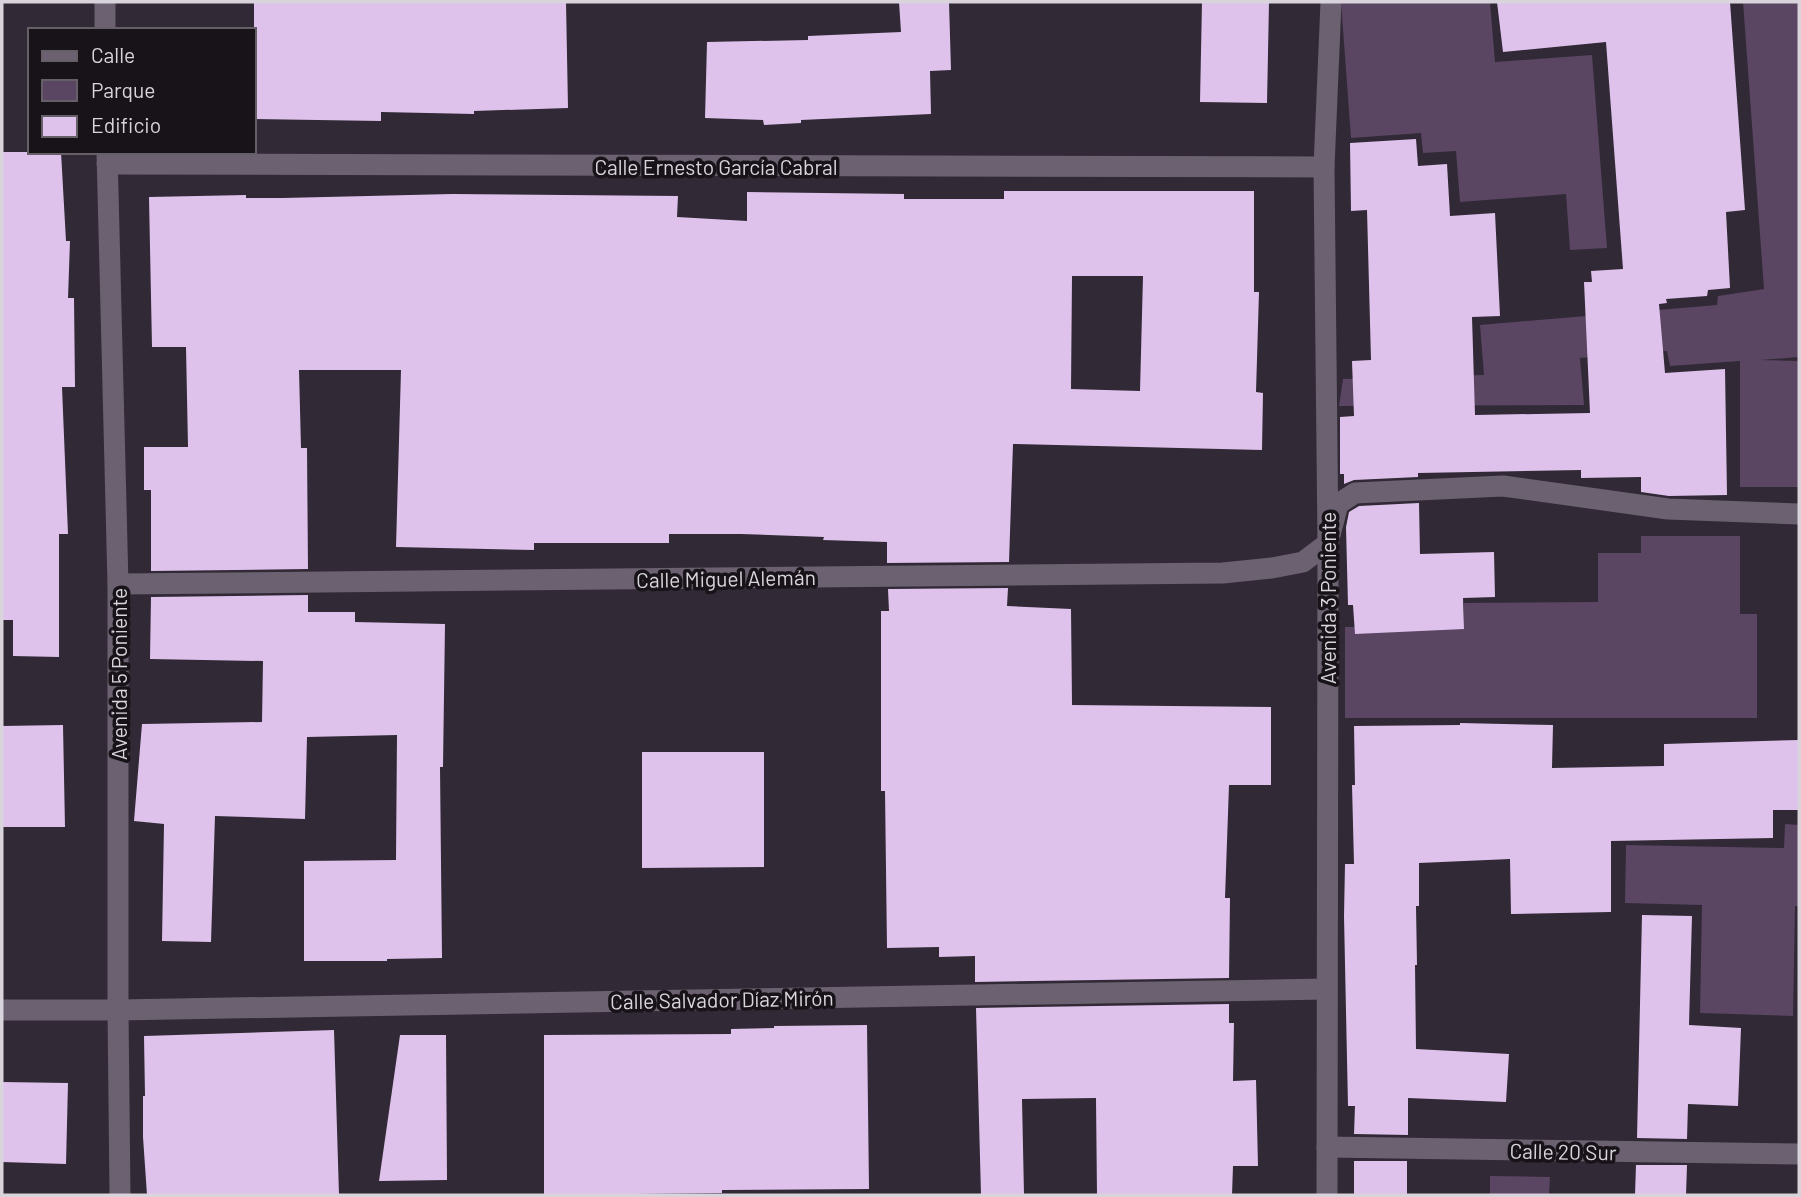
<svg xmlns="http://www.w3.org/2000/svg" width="1801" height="1197" viewBox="0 0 1801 1197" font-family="Barlow,sans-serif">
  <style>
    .green { fill: #5a4563 }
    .building { fill: #dfc2ec; fill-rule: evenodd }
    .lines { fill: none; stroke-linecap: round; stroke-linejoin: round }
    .minor { stroke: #6b6170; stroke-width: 21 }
    .labels { text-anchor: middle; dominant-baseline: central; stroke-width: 7; stroke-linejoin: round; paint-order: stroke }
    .street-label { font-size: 21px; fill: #d9d3db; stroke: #171319 }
  </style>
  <rect width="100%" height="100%" fill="#312935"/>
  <g class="green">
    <polygon points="1341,2 1490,2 1495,62 1592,55 1607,248 1570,250 1566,194 1460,202 1456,151 1423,153 1421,133 1351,138"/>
    <polygon points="1743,2 1799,2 1799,357 1761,360 1799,361 1799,487 1740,487 1740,361 1670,366 1667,351 1580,358 1584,405 1339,406 1343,379 1484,375 1480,325 1717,305 1718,296 1764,289"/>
    <polygon points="1641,536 1740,536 1740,614 1757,614 1757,718 1345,718 1345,627 1464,627 1464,603 1598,602 1598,553 1641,553"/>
    <polygon points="1785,824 1799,825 1799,906 1795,906 1793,1016 1700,1013 1702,905 1625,903 1626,845 1784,848"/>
    <polygon points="1490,1176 1550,1177 1549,1195 1490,1195"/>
  </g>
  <g class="building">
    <polygon points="254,2 566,2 568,108 474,111 474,114 381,112 381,121 254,119"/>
    <polygon points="899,2 949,2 951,70 930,71 931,114 801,120 801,123 764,125 763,120 705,118 707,42 808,40 808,36 901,32"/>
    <polygon points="1202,2 1269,2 1267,103 1200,102"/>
    <polygon points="1497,2 1730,2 1745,210 1726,212 1730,288 1708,290 1707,296 1666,299 1667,303 1659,304 1665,373 1725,369 1727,495 1669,496 1641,492 1641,477 1581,478 1581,470 1418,473 1418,477 1354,480 1344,484 1344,474 1340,474 1340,417 1354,416 1352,361 1371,360 1367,210 1351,211 1350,143 1416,139 1418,166 1447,164 1450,216 1495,213 1500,316 1472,317 1475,415 1590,413 1584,282 1592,282 1591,271 1623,269 1606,42 1503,52"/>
    <polygon points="2,152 61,152 66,241 70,241 68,298 74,298 75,387 62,387 68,534 59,534 59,657 13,656 13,620 2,620"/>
    <path d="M1004,191H1254V292H1259L1256,392L1263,393L1262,450L1013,444L1009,562L887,563V542L823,540L824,537L741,534H669V543H534V550L396,547L401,370H299L301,448H307L308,569L151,571V490H144V447H188L186,347H152L149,197L246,195V198H283L452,194L678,196L677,217L747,221V192L904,194V199H1004ZM1072,276H1143L1140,391L1071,389Z"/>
    <polygon points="1419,503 1420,554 1494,552 1495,597 1463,598 1464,629 1355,634 1353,605 1348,605 1346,527 1349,512 1359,506"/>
    <polygon points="1008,588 1007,606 1071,609 1072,705 1271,707 1271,785 1229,785 1225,898 1230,898 1229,978 975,982 975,956 939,957 939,947 887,948 885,791 881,791 881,611 889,611 888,589"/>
    <polygon points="308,595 308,612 355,612 355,622 445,624 443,767 440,767 442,958 387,959 387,961 304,961 304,861 396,860 397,735 307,737 305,819 215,816 211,942 162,941 164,824 134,821 142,724 262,722 263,661 150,659 151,597"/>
    <polygon points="1460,723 1553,725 1552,768 1664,766 1664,744 1799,740 1799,810 1773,810 1773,838 1611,841 1611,912 1511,914 1510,859 1419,863 1419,906 1416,906 1417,965 1415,965 1416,1049 1509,1054 1506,1102 1408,1098 1408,1135 1354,1134 1355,1106 1348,1106 1344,916 1345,864 1354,864 1352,785 1355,785 1354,726 1460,725"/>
    <polygon points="63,725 65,827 2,827 2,726"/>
    <polygon points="642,752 764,752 764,867 642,868"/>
    <polygon points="1642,915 1692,916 1689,1025 1741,1028 1738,1106 1688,1104 1687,1139 1637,1138"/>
    <polygon points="1229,1004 1229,1023 1234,1023 1233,1081 1256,1080 1258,1166 1233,1166 1232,1195 1097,1195 1096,1098 1022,1099 1024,1195 981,1195 976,1008"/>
    <polygon points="867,1025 869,1189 722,1190 722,1193 544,1195 544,1035 731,1034 731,1029 774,1028 774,1026"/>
    <polygon points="334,1030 339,1195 147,1195 143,1137 143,1096 145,1096 144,1036"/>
    <polygon points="400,1035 446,1035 447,1180 379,1181"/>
    <polygon points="2,1082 68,1083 66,1164 2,1162"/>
    <rect x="1354" y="1161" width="53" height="34"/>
    <polygon points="1636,1165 1687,1165 1686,1195 1635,1195"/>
  </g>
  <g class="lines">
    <g class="minor">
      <polyline points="105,2 105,30"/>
      <polyline points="107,152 118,584 118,1010 120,1195"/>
      <polyline points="107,164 1324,167"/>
      <polyline points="118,584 1223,573 1272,568 1303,562 1328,543 1338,504 1355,493 1503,486 1668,509 1799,514"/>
      <polyline points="2,1010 118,1010 1327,989"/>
      <polyline points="1327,1147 1799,1154"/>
      <polyline points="1327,1195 1328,543 1324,167 1331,2"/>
    </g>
  </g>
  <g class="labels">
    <g class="street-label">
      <text x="716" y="166">Calle Ernesto García Cabral</text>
      <text transform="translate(726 578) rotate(-1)">Calle Miguel Alemán</text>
      <text transform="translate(1327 598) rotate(-90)">Avenida 3 Poniente</text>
      <text transform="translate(118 674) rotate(-90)">Avenida 5 Poniente</text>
      <text transform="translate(722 999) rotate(-1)">Calle Salvador Díaz Mirón</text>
      <text transform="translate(1563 1151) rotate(1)">Calle 20 Sur</text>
    </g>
  </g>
  <rect width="1801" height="1197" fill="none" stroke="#d9d3db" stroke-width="7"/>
  <rect x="28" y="28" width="228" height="126" fill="#171319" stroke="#656067" stroke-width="2"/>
  <rect x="42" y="51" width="35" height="10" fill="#6b6170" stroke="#656067" stroke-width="2"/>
  <text x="91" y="63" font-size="21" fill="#d9d3db">Calle</text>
  <rect x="42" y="80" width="35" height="21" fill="#5a4563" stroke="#656067" stroke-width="2"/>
  <text x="91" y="98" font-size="21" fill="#d9d3db">Parque</text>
  <rect x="42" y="116" width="35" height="21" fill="#dfc2ec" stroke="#656067" stroke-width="2"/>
  <text x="91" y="133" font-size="21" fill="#d9d3db">Edificio</text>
</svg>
